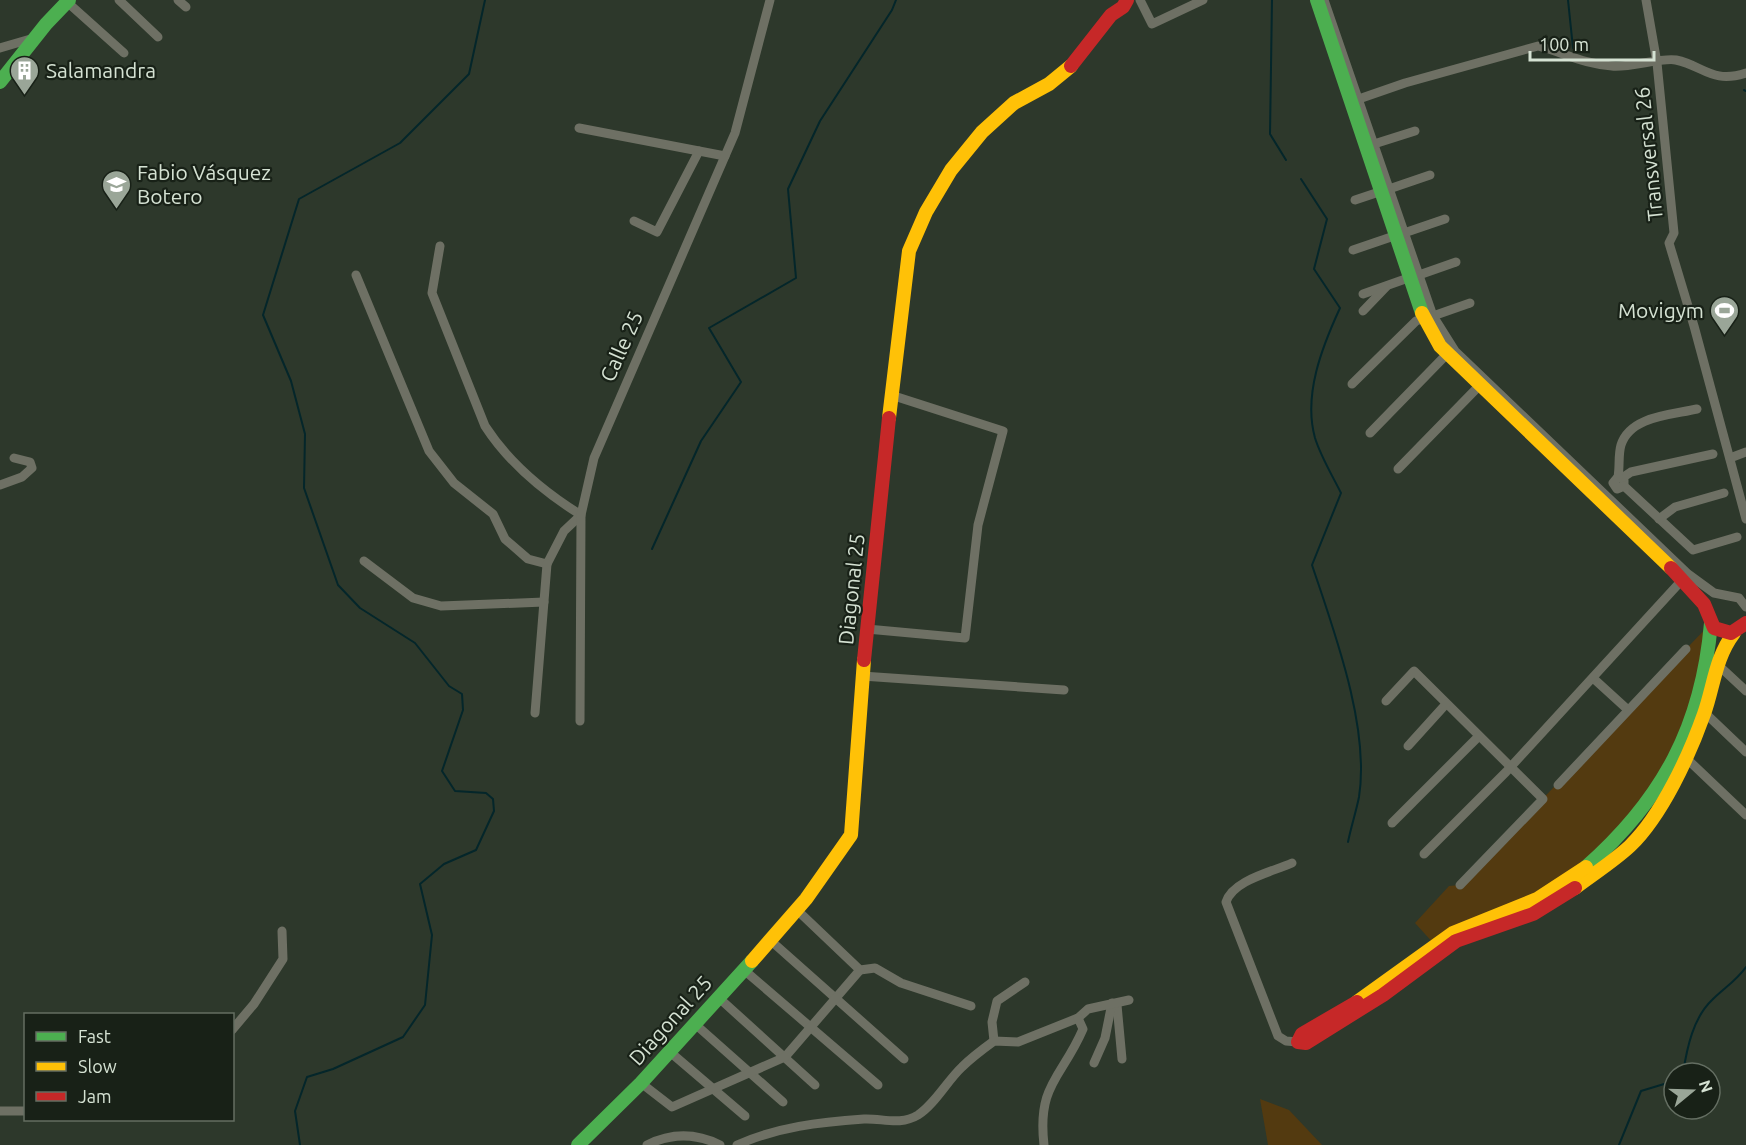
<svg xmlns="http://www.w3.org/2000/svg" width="1746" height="1145" viewBox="0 0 1746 1145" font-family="Ubuntu,sans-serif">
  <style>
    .green { fill: #533a10 }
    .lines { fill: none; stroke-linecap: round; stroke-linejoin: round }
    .stream { stroke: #04262a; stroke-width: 2 }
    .street { stroke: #6e7064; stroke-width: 9 }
    .fast { stroke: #4caf50; stroke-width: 14 }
    .slow { stroke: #ffc107; stroke-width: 14 }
    .jam { stroke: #c62828; stroke-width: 14 }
    .labels { text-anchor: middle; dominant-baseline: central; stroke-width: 4.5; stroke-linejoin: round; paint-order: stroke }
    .poi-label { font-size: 21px; fill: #d5e2d3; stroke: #182117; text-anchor: start }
    .street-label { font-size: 21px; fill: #d5e2d3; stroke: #182117 }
  </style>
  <rect width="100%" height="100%" fill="#2d382b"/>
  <g class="green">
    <polygon points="1711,623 1702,681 1656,791 1582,870 1435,945 1415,923 1449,886 1460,885"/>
    <polygon points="1260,1099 1289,1110 1322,1145 1268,1145"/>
  </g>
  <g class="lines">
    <g class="stream">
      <polyline points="1272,0 1270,134 1286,160"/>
      <polyline points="1568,0 1573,48"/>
      <polyline points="1744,90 1746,91"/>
      <path d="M1301,179L1327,219L1314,269L1340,308C1322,347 1303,395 1315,438C1321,457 1332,475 1341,493L1312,565C1334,631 1370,727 1359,797C1356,812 1351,827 1348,842"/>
      <polyline points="652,549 701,441 741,382 709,328 796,278 788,189 820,121 892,10 896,0"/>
      <path d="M1683,1073C1687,1048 1693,1018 1712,1000C1724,988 1736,981 1746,967"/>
      <polyline points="300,1145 295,1111 307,1077 333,1069 403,1037 425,1005 432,935 420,884 444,864 476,850 494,811 493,799 486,793 455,791 442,771 463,710 462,694 449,686 415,643 360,608 338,585 304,488 305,434 291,381 263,315 299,199 400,143 469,74 485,0"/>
      <polyline points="1619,1145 1641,1091 1674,1081"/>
    </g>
    <g class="street">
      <polyline points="119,0 158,37"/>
      <polyline points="178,0 186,7"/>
      <polyline points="1140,0 1152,24 1203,0"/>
      <polyline points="1324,0 1433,316 1455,351 1688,574 1714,593 1739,598 1746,607"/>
      <polyline points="1646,0 1657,63 1674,233 1669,243 1694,326 1746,519"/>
      <polyline points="67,2 124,53"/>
      <polyline points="0,48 34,38"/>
      <path d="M1353,101L1405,83L1538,46C1565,53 1583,64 1612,66C1629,68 1663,57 1676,60C1704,66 1712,84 1746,73"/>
      <polyline points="579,128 725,156"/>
      <polyline points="1374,144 1415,131"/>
      <polyline points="1389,189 1430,175"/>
      <polyline points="1355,200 1382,191"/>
      <polyline points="634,221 657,232 699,151"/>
      <polyline points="1404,233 1445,219"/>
      <polyline points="1353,250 1397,235"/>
      <path d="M356,275L429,451L454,483L493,514L505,539L528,559L547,564L564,531L581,515C544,492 509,463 485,426L432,293L440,246"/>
      <polyline points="1419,275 1456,262"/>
      <polyline points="1363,294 1411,277"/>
      <polyline points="1363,311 1386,287"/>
      <polyline points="1433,316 1470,303"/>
      <polyline points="1352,384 1416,321 1424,318"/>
      <polyline points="1370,433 1447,354"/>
      <polyline points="1730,458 1746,452"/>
      <polyline points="1398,469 1480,385"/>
      <polyline points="1618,477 1624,480 1624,486 1693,550 1737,537"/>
      <polyline points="1622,478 1631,472 1713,454"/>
      <polyline points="0,485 22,477 32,468 30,462 14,458"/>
      <path d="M1624,486L1617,489L1613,483L1618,477C1620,466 1618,455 1621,445C1630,416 1671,415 1697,409"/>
      <polyline points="1659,519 1675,507 1724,493"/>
      <polyline points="364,561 413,598 441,606 544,602"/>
      <polyline points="867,629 965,638 978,525 1003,431 891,395"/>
      <polyline points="1716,663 1746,691"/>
      <polyline points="862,676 1064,690"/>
      <polyline points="1593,678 1627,709"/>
      <polyline points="1386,701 1414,671 1543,799 1460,885"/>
      <polyline points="1704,712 1746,752"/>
      <polyline points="535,713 547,564"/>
      <polyline points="580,721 581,515 594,458 735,133 770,0"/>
      <polyline points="1408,746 1446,704"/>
      <polyline points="1685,757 1746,815"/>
      <polyline points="1558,785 1686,649"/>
      <polyline points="1392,823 1478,737"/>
      <polyline points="1424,854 1506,772 1683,579"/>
      <path d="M1292,863C1272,872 1233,880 1226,902L1278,1036L1286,1041L1298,1042"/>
      <polyline points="797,910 860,970 875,968 901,983 971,1006"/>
      <polyline points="770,940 904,1059"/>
      <polyline points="744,970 878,1085"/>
      <polyline points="719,998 815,1085"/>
      <polyline points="1117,1005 1122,1059"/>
      <polyline points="695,1024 783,1102"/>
      <polyline points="232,1030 254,1004 283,959 282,931"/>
      <polyline points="994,1041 992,1022 997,1001 1025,982"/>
      <polyline points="670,1052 745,1116"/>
      <polyline points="1094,1063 1105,1038 1112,1003"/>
      <polyline points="641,1083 672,1107 785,1057 860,970"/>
      <polyline points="0,1111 26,1111"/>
      <path d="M647,1145C671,1133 696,1133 720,1145"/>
      <path d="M737,1145C777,1127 820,1122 864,1119C882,1118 900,1126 918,1115C935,1104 947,1081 962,1067C972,1057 983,1049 994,1041L1018,1042L1078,1018L1088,1009L1129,1000"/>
      <path d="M1044,1145C1037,1084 1062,1078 1083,1029L1078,1018"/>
    </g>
    <g class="fast">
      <polyline points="1317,0 1422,313"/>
      <polyline points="0,82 46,24 69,0"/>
      <path d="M1586,867C1663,799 1702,726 1711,623"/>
      <polyline points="578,1145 641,1083 752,961"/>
    </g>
    <g class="slow">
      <polyline points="1422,313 1440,346 1671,568"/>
      <polyline points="889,418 909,251 926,212 951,170 982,132 1014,103 1049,84 1071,66"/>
      <path d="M1575,888C1592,875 1614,861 1630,846C1662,815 1689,756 1704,714C1714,686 1715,658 1734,633"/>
      <polyline points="752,961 806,899 851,835 864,660"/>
      <polyline points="1357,1002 1453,933 1537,899 1586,867"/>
    </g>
    <g class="jam">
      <polyline points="1071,66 1111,15 1123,7 1127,0"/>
      <polyline points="1671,568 1704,604 1714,628 1731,633 1746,623"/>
      <polyline points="864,660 889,418"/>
      <polyline points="1357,1002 1302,1034 1298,1042 1306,1043 1383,995 1456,941 1533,914 1575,888"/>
    </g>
  </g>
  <defs>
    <symbol id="building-pin" viewBox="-11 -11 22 30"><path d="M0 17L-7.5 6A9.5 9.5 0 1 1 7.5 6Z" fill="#9aa698" stroke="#182117"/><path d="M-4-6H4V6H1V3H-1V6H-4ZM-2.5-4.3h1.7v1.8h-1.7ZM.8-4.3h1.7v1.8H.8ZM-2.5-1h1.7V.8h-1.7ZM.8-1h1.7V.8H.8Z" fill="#fff"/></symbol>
    <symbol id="school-pin" viewBox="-11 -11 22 30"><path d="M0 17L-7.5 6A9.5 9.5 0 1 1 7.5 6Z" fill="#9aa698" stroke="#182117"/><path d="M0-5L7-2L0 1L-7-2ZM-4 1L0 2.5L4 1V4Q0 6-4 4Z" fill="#fff"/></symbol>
    <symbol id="stadium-pin" viewBox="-11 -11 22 30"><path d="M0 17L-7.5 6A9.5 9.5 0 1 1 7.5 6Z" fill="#9aa698" stroke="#182117"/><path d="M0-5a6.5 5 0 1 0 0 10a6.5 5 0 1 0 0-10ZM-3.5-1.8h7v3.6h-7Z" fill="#fff"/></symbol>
  </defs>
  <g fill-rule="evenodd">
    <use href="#building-pin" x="8" y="54" width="33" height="45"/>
    <use href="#school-pin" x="100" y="168" width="33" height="45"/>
    <use href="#stadium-pin" x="1708" y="294" width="33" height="45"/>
  </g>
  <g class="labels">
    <g class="poi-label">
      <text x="46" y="70">Salamandra</text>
      <text x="137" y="172">Fabio Vásquez<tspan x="137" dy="24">Botero</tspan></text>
      <text x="1704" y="310" text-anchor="end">Movigym</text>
    </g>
    <g class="street-label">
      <text transform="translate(1648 154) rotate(-96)">Transversal 26</text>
      <text transform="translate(621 346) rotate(-66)">Calle 25</text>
      <text transform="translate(851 589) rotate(-84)">Diagonal 25</text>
      <text transform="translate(670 1020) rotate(-48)">Diagonal 25</text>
    </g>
  </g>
  <rect x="24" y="1013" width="210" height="108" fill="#182117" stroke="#646e62" stroke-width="1.5"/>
  <rect x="36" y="1032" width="30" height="9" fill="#4caf50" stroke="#646e62" stroke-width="1.5"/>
  <text x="78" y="1043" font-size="18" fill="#d5e2d3">Fast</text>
  <rect x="36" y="1062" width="30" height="9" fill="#ffc107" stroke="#646e62" stroke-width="1.5"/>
  <text x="78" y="1073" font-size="18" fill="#d5e2d3">Slow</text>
  <rect x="36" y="1092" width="30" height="9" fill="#c62828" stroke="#646e62" stroke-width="1.5"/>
  <text x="78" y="1103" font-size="18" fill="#d5e2d3">Jam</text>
  <g transform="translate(1692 1091) rotate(71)"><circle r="28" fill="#182117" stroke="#646e62" stroke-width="1.5"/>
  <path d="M0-4.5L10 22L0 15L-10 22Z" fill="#9aa698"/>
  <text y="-9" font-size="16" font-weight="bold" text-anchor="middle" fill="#d5e2d3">N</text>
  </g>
  <path d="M1530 51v9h124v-9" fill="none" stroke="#d5e2d3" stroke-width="3"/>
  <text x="1539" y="51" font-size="18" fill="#d5e2d3" stroke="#182117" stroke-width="4.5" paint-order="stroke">100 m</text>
</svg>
